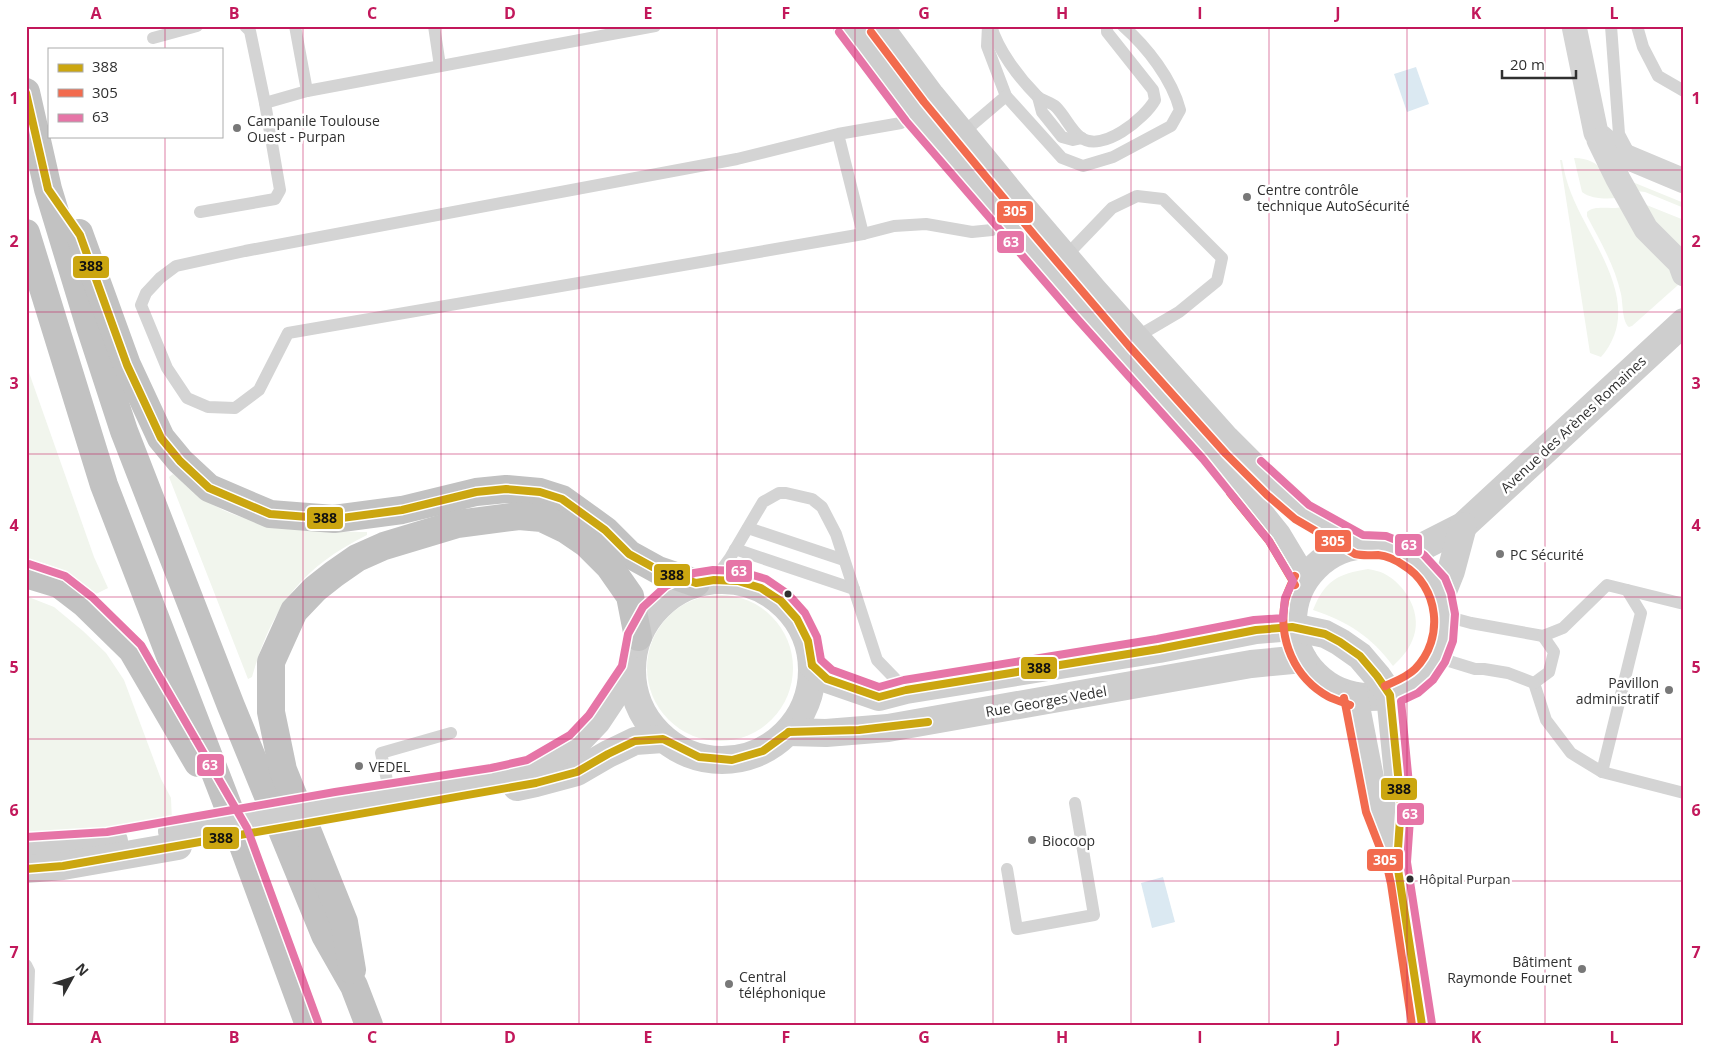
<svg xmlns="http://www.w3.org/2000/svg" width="1710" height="1051" viewBox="0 0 1710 1051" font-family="'Open Sans',sans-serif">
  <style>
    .green { fill: #f1f5ed }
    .water { fill: #dbe9f2 }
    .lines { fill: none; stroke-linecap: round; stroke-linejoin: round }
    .lane { stroke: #d4d4d4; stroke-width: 12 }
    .street { stroke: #d4d4d4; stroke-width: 25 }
    .secondary { stroke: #cecece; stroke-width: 28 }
    .highway { stroke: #c2c2c2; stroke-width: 28 }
    .secondary-bridge { stroke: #cecece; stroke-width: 28 }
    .bus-1-casing { stroke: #fff; stroke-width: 11 }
    .bus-2-casing { stroke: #fff; stroke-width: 11 }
    .bus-3-casing { stroke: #fff; stroke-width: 11 }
    .bus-1 { stroke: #cba610; stroke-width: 8 }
    .bus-2 { stroke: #f26b4e; stroke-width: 8 }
    .bus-3 { stroke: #e675a7; stroke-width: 8 }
    .grid { fill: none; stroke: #c2185b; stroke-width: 1; stroke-opacity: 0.55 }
    .poi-dot { fill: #787878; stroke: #fff; stroke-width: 2 }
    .bus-dot { fill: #303030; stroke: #fff; stroke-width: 2 }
    .labels { text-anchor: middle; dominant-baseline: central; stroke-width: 5; stroke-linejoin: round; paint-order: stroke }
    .bus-label { font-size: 13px; fill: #303030; stroke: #fff; text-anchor: start }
    .poi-label { font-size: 14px; fill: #303030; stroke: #fff; text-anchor: start }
    .street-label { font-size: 14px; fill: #303030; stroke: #fff }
    .line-badge { stroke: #fff; stroke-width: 2 }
    .badge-label { font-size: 14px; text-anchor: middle; font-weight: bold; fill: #fff }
    .pale-badge-label { font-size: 14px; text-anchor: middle; font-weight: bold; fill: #111 }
    .neatline { fill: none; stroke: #c2185b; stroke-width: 2 }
    .grid-label { font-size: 16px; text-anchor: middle; font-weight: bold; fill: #c2185b }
  </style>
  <rect width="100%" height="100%" fill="#fff"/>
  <g class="green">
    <path d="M1574,158C1603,159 1604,175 1617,198C1606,199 1591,199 1582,192Z"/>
    <path d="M1560,160H1562C1564,171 1567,183 1571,193C1591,244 1646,305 1601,357L1590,353Z"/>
    <polygon points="1630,181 1684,203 1684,208 1645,192 1636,191"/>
    <polygon points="1644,204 1684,220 1684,258 1671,247"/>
    <path d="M1626,206L1659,252L1678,285L1632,326L1629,327C1622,322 1623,303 1621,294C1615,266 1600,241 1587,216V212C1596,204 1613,211 1626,206Z"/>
    <path d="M26,364L94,557L108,588L96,594C76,576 53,563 26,559Z"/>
    <path d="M173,474C188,486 205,501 223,510C262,528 324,532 367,532V535C301,568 272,606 252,677L248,679L169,477Z"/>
    <path d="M1368,569C1373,570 1379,571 1383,573C1407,585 1424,616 1412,641C1408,651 1401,658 1393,666C1371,636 1348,622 1313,610C1325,580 1338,574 1368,569Z"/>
    <circle cx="720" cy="668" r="73"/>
    <polygon points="26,596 54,607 83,631 106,653 124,680 161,779 171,798 172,822 59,841 26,843"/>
  </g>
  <g class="water">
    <polygon points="1416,67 1429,104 1407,112 1394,74"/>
    <polygon points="1163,877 1175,922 1152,928 1141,883"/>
  </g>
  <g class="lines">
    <g class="lane">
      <polyline points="295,26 307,91 655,26"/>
      <polyline points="434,26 440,66"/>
      <path d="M988,26L987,46L1006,96L1062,158L1083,166L1113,157L1171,126L1180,110C1172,79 1147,47 1123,26"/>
      <path d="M991,26C998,50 1019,78 1037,96C1042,101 1051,102 1056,107C1065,116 1070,129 1080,137C1102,154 1145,118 1155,100L1153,90L1107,32V26"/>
      <polyline points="1611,26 1619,134 1628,151"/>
      <polyline points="1637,26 1643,47 1658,76 1684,91"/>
      <polyline points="153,38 197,26"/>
      <polyline points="1038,97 1042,112 1062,137 1073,140 1082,138"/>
      <polyline points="265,103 307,91"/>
      <polyline points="838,134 737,159 245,251 176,266 160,278 146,293 141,305 167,368 187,398 208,407 235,408 259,390 288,333 863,234 838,134 901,123 914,114"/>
      <polyline points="959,136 1006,96"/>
      <polyline points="200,212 275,199 280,190 265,103 250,31 245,26"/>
      <polyline points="863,234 894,226 926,224 972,232 992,230 1005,219"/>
      <polyline points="1065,257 1112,208 1137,196 1163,199 1222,258 1217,281 1179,312 1145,332 1137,339"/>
      <polyline points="748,528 844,560"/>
      <polyline points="735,549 854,589"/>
      <polyline points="714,580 730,558 763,502 779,493 786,493 812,499 822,507 836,534 877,660 906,690"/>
      <polyline points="1445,616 1471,623 1543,636 1563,628 1607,585 1684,604"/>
      <polyline points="1436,657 1475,669 1484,669 1508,673 1534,683"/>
      <polyline points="1534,683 1546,720 1571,753 1602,772 1684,793"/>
      <polyline points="1534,683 1549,672 1554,652 1543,636"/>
      <polyline points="1602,772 1641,613 1627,590"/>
      <polyline points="390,794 381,753 451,733"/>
      <polyline points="1007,869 1017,929 1094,915 1075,803"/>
      <polyline points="26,965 29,971 27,1025"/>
    </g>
    <g class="street">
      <polyline points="1574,26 1596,133 1622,155 1684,181"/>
      <polyline points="1599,140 1618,179 1646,229 1680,263 1684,274"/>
    </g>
    <g class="secondary">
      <polyline points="847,26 914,114 1079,305 1211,453 1277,535 1304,580"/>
      <polyline points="879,26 931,96 1023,208 1094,291 1226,439 1257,470 1303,513 1360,545"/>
      <circle cx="1369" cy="621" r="76"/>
      <polyline points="1406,555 1463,526 1684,322"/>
      <circle cx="722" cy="670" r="90"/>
      <polyline points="1441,596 1451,571 1463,526"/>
      <polyline points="812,665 827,679 879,697 906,690 1159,649 1256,630 1292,627 1325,634 1340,642 1360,656 1377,676 1390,695 1401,805 1397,863"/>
      <polyline points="1354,696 1376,809 1397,863 1401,882 1422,1025"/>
      <polyline points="789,732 826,733 888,728 1251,664 1303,659"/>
      <polyline points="517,787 536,783 577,772 608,754 635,741 663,739"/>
      <polyline points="337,802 493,778 531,769 576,743 597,721 631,670"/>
      <polyline points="26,847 114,841"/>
      <polyline points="26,869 63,866 178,846"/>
    </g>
    <g class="highway">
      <polyline points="26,92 48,189 90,327 124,431 231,706 325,935 354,986 369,1025"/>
      <polyline points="26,233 104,485 238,832 309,1025"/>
      <polyline points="79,233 127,365 161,438 180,461 209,488 270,514 334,519 402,510 476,492 506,489 540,492 562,499 605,530 629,554 658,570 696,583"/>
      <polyline points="26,574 59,584 85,604 132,650 198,763"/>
      <polyline points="352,970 344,922 283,770 271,712 271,662 294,611 315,589 334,574 357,558 384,546 457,524 519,516 542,518 565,529 587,544 609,566 630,596 638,637"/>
    </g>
    <polyline class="secondary-bridge" points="172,831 337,802"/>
    <defs>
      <g id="bus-1">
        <polyline points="26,93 48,189 80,235 127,365 161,438 180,461 209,488 270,514 334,519 402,510 476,492 506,489 540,492 562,499 605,530 629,554 658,570 696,583 714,580 738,581 761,588 781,601 797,619 808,641 812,665"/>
        <polyline points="812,665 827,679 879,697 906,690 1159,649 1256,630 1292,627 1325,634 1340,642 1360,656 1377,676 1390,695 1401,805 1397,863 1422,1025"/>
        <polyline points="789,732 859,730 928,722"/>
        <polyline points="26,869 63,866 536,783 577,772 608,754 635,741 663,739 699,757 732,760 763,751 789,732"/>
      </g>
      <g id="bus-2">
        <path d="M871,32L924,102L1035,236L1129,346L1226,454L1267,495L1295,519L1355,554C1363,556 1370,555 1378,555C1387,556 1396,560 1403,565C1439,586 1445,639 1415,669C1407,677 1396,681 1385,686"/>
        <polyline points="1230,493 1269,541 1295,585"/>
        <path d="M1295,576C1291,584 1287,592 1285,601C1278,639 1294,678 1329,697C1335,700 1343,702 1350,705"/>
        <polyline points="1344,698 1366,812 1387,866 1391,884 1412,1025"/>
      </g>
      <g id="bus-3">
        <polyline points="1261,461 1309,505 1363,535 1386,536 1411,546 1424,555 1445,578 1451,593 1455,614 1453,641 1445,662 1433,680 1418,693 1401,701 1411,805 1407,862 1432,1024"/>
        <polyline points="29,564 65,576 92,597 141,645 247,828 318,1022"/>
        <polyline points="26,837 107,832 335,792 491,768 527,760 570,735 589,715 622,666 628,634 643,607 666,586 694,573 713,570 739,571 766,579 788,594 805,613 817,637 821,660 832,670 879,687 904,680 1157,639 1254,620 1283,618 1285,598 1293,581 1269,541 1203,459 1071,312 906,121 839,32"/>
      </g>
    </defs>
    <use href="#bus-1" class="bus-1-casing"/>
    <use href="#bus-2" class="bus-2-casing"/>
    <use href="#bus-3" class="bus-3-casing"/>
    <use href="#bus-1" class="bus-1"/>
    <use href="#bus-2" class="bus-2"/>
    <use href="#bus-3" class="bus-3"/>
  </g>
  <path class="grid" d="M165,26V49M303,26V1025M441,26V1025M579,26V1025M717,26V1025M855,26V1025M993,26V1025M1131,26V1025M1269,26V1025M1407,26V1025M1545,26V1025M165,136V1025M26,170H1684M26,312H1684M26,454H1684M26,597H1684M26,739H1684M26,881H1684"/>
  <g class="poi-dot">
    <circle cx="237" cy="128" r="5"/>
    <circle cx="1247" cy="197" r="5"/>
    <circle cx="1500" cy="554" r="5"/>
    <circle cx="1669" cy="690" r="5"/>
    <circle cx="359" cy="766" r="5"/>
    <circle cx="1032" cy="840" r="5"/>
    <circle cx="1582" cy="969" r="5"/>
    <circle cx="729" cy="984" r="5"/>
  </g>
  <g class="bus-dot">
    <circle cx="788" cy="594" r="4.5"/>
    <circle cx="1410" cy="879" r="4.5"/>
  </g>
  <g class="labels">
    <g class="bus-label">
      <text x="1419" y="879">Hôpital Purpan</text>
    </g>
    <g class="poi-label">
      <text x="247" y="120">Campanile Toulouse<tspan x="247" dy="16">Ouest - Purpan</tspan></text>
      <text x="1257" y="189">Centre contrôle<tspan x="1257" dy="16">technique AutoSécurité</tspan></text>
      <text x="1510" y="554">PC Sécurité</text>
      <text x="1659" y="682" text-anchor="end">Pavillon<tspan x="1659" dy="16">administratif</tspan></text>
      <text x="369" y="766">VEDEL</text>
      <text x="1042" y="840">Biocoop</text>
      <text x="1572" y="961" text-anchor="end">Bâtiment<tspan x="1572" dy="16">Raymonde Fournet</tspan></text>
      <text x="739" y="976">Central<tspan x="739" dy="16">téléphonique</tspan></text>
    </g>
    <g class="street-label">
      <text transform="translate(1573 424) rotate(-43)">Avenue des Arènes Romaines</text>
      <text transform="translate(1046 701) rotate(-10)">Rue Georges Vedel</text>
    </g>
  </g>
  <g class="line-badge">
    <rect x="996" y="200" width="38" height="24" rx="5" fill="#f26b4e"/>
    <rect x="996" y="230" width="29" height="24" rx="5" fill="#e675a7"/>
    <rect x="72" y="255" width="38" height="24" rx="5" fill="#cba610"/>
    <rect x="306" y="506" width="38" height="24" rx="5" fill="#cba610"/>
    <rect x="1314" y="529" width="38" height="24" rx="5" fill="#f26b4e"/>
    <rect x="1394" y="533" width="29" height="24" rx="5" fill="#e675a7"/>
    <rect x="725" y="559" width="28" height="24" rx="5" fill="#e675a7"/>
    <rect x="653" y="563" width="38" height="24" rx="5" fill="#cba610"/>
    <rect x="1020" y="656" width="38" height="24" rx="5" fill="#cba610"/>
    <rect x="196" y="753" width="29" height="24" rx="5" fill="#e675a7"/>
    <rect x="1380" y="777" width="38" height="24" rx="5" fill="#cba610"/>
    <rect x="1396" y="802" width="29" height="24" rx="5" fill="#e675a7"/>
    <rect x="202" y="826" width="38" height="24" rx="5" fill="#cba610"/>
    <rect x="1366" y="848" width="38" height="24" rx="5" fill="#f26b4e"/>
  </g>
  <g class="badge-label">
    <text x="1015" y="216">305</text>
    <text x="1011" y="247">63</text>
    <text x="1333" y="546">305</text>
    <text x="1409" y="550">63</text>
    <text x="739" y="576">63</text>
    <text x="210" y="770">63</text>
    <text x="1410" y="819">63</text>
    <text x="1385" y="865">305</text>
  </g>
  <g class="pale-badge-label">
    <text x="91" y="271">388</text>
    <text x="325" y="523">388</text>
    <text x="672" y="580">388</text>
    <text x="1039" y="673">388</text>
    <text x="1399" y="794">388</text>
    <text x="221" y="843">388</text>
  </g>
  <rect width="1710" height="1051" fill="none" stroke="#ffffff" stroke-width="55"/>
  <rect x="48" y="48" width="175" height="90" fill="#ffffff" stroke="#acacac"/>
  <rect x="58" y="64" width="25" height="8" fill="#cba610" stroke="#acacac"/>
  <text x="92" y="72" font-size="15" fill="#303030">388</text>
  <rect x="58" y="89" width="25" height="8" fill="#f26b4e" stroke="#acacac"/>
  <text x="92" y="98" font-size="15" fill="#303030">305</text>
  <rect x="58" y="114" width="25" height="8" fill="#e675a7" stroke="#acacac"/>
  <text x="92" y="122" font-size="15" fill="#303030">63</text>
  <g transform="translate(72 978) rotate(50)" stroke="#ffffff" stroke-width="4" paint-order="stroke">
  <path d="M0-4L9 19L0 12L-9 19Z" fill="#303030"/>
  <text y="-8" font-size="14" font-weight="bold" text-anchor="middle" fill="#303030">N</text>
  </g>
  <path d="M1502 70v8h74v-8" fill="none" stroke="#303030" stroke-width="2.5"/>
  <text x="1510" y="70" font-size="15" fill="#303030" stroke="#ffffff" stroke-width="4" paint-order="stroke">20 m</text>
  <rect x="28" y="28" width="1654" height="996" class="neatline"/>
  <g class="grid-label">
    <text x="96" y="19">A</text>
    <text x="234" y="19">B</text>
    <text x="372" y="19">C</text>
    <text x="510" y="19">D</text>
    <text x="648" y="19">E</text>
    <text x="786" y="19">F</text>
    <text x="924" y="19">G</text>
    <text x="1062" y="19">H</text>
    <text x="1200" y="19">I</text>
    <text x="1338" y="19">J</text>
    <text x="1476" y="19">K</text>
    <text x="1614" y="19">L</text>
    <text x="14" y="104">1</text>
    <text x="1696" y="104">1</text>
    <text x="14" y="247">2</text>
    <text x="1696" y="247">2</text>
    <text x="14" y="389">3</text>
    <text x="1696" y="389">3</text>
    <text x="14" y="531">4</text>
    <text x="1696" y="531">4</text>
    <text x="14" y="673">5</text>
    <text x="1696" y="673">5</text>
    <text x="14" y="816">6</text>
    <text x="1696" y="816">6</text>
    <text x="14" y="958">7</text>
    <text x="1696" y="958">7</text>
    <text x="96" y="1043">A</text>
    <text x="234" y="1043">B</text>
    <text x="372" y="1043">C</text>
    <text x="510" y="1043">D</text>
    <text x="648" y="1043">E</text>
    <text x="786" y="1043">F</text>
    <text x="924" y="1043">G</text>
    <text x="1062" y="1043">H</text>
    <text x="1200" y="1043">I</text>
    <text x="1338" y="1043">J</text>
    <text x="1476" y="1043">K</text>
    <text x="1614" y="1043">L</text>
  </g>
</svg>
